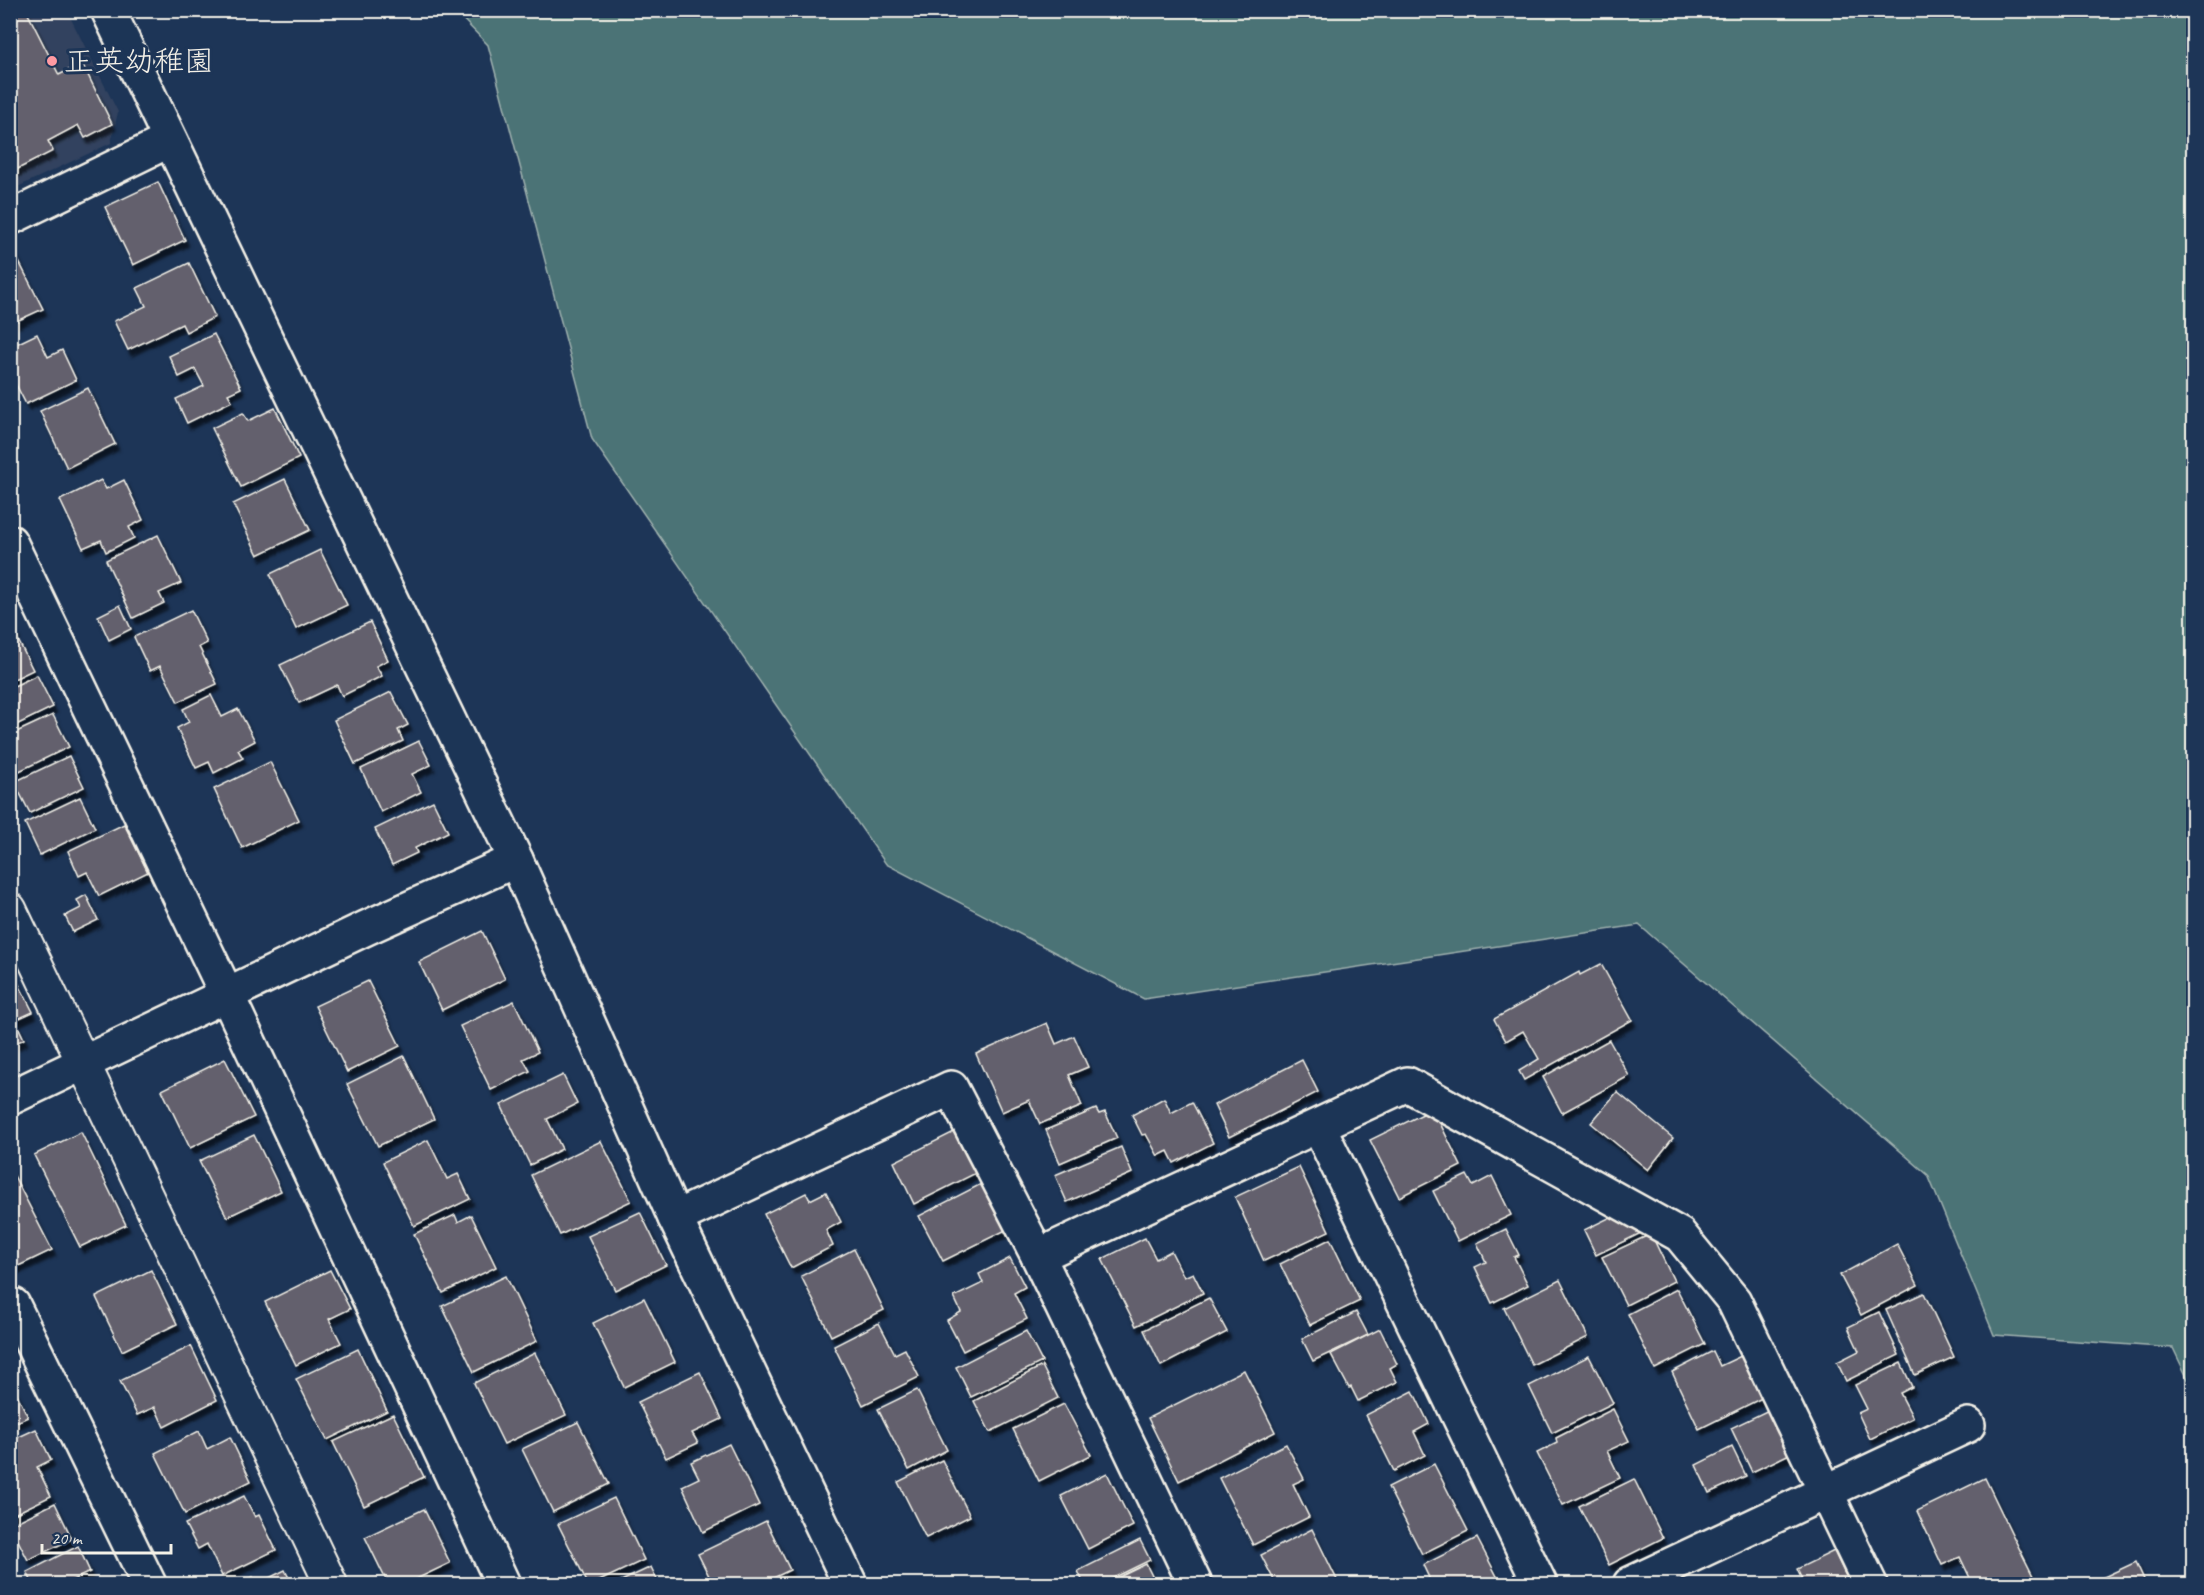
<svg xmlns="http://www.w3.org/2000/svg" width="2204" height="1595" viewBox="0 0 2204 1595" font-family="Caveat,'Klee One',sans-serif">
  <style>
    .built { fill: #32425e }
    .green { fill: #4c7376; stroke: #a0b2af; stroke-width: 1.5 }
    .building { fill: #63616d; stroke: #f4f1e8; stroke-width: 1.5; filter: url(#shadow) }
    .lines { fill: none; stroke-linecap: round; stroke-linejoin: round }
    .pedestrian-casing { stroke: #f4f1e8; stroke-width: 36 }
    .minor-casing { stroke: #f4f1e8; stroke-width: 38 }
    .tertiary-casing { stroke: #f4f1e8; stroke-width: 38 }
    .pedestrian { stroke: #1d3557; stroke-width: 32 }
    .minor { stroke: #1d3557; stroke-width: 33 }
    .tertiary { stroke: #1d3557; stroke-width: 33 }
    .poi-dot { fill: #ff9aa2; stroke: #1d3557; stroke-width: 2 }
    .labels { text-anchor: middle; dominant-baseline: central; stroke-width: 6; stroke-linejoin: round; paint-order: stroke }
    .poi-label { font-size: 30px; fill: #f4f1e8; stroke: #1d3557; text-anchor: start }
  </style>
  <defs>
    <filter id="shadow"><feDropShadow dx="3.5" dy="6" stdDeviation="1.5" flood-color="#0009"/></filter>
  </defs>
  <rect width="100%" height="100%" fill="#1d3557"/>
  <filter id="ink" filterUnits="userSpaceOnUse"><feTurbulence type="fractalNoise" baseFrequency=".0167" numOctaves="2"/><feDisplacementMap in="SourceGraphic" scale="12" xChannelSelector="R" yChannelSelector="G"/><feConvolveMatrix kernelMatrix="1 2 1 2 8 2 1 2 1" color-interpolation-filters="sRGB"/></filter>
  <g filter="url(#ink)">
    <polygon class="built" points="10,11 67,11 118,112 111,143 11,190"/>
    <polygon class="green" points="455,11 2193,11 2193,1390 2173,1348 1994,1335 1928,1175 1639,925 1144,999 886,864 592,439 488,45"/>
    <g class="building">
      <polygon points="10,10 26,10 59,75 82,63 112,124 85,138 78,125 48,141 53,151 10,173"/>
      <polygon points="158,182 185,240 133,265 105,207"/>
      <polygon points="10,244 43,309 10,324"/>
      <polygon points="189,263 215,317 186,332 182,324 128,350 114,321 146,306 137,288"/>
      <polygon points="37,334 48,357 62,350 76,380 26,404 10,373 10,347"/>
      <polygon points="214,334 241,388 228,394 232,401 187,423 176,399 204,386 195,369 179,377 169,356"/>
      <polygon points="88,388 115,444 67,468 40,411"/>
      <polygon points="275,408 299,458 241,487 212,428 243,413 248,421"/>
      <polygon points="285,479 310,530 258,555 233,504"/>
      <polygon points="101,480 106,489 124,480 143,520 129,527 134,538 106,552 101,540 83,548 60,500"/>
      <polygon points="158,535 181,583 159,593 164,603 133,618 106,560"/>
      <polygon points="320,550 347,605 296,629 270,574"/>
      <polygon points="120,605 131,629 109,640 98,616"/>
      <polygon points="191,610 207,643 199,647 217,684 178,702 160,666 150,671 134,637"/>
      <polygon points="10,622 16,634 10,636"/>
      <polygon points="370,622 388,660 376,666 382,676 342,696 337,685 299,703 280,665"/>
      <polygon points="18,640 33,670 10,681 10,644"/>
      <polygon points="37,675 53,707 10,728 10,688"/>
      <polygon points="391,692 408,725 398,730 403,741 355,764 334,720"/>
      <polygon points="211,695 222,717 238,709 255,741 238,750 243,758 214,773 209,762 196,768 177,728 189,722 183,709"/>
      <polygon points="53,715 69,747 13,774 10,769 10,735"/>
      <polygon points="419,741 431,765 412,774 421,792 381,812 361,769"/>
      <polygon points="69,756 84,787 30,813 14,782"/>
      <polygon points="270,762 299,820 242,848 214,789"/>
      <polygon points="80,797 95,828 40,855 25,823"/>
      <polygon points="433,801 448,832 415,848 417,853 392,865 375,829"/>
      <polygon points="124,824 148,872 99,896 87,872 79,876 68,851"/>
      <polygon points="86,895 98,920 73,932 65,916 81,908 77,900"/>
      <polygon points="482,931 505,979 442,1010 419,962"/>
      <polygon points="1601,964 1632,1020 1524,1080 1519,1071 1539,1059 1523,1031 1506,1041 1494,1019 1579,972 1580,975"/>
      <polygon points="10,967 33,1012 15,1020 24,1039 10,1046"/>
      <polygon points="368,981 400,1046 347,1072 315,1006"/>
      <polygon points="514,1001 538,1052 523,1059 530,1071 491,1090 460,1026"/>
      <polygon points="1047,1023 1056,1044 1074,1036 1088,1067 1069,1075 1082,1106 1040,1124 1029,1100 1002,1112 976,1054"/>
      <polygon points="1609,1040 1629,1076 1562,1113 1543,1077"/>
      <polygon points="404,1056 434,1119 378,1146 347,1084"/>
      <polygon points="225,1059 254,1117 190,1148 162,1090"/>
      <polygon points="1302,1060 1318,1092 1229,1137 1214,1105"/>
      <polygon points="563,1075 577,1104 547,1119 562,1149 530,1165 501,1105"/>
      <polygon points="1617,1092 1673,1138 1648,1170 1591,1123"/>
      <polygon points="1164,1098 1171,1113 1192,1102 1213,1143 1174,1163 1168,1151 1158,1156 1146,1134 1142,1135 1132,1115"/>
      <polygon points="1096,1109 1099,1114 1105,1112 1117,1138 1060,1163 1046,1130"/>
      <polygon points="1433,1109 1461,1166 1399,1197 1370,1140"/>
      <polygon points="956,1131 976,1173 914,1204 894,1162"/>
      <polygon points="81,1132 126,1225 80,1247 34,1155"/>
      <polygon points="254,1135 281,1191 227,1217 199,1161"/>
      <polygon points="428,1140 447,1179 458,1174 470,1199 414,1226 383,1162"/>
      <polygon points="601,1141 631,1201 560,1235 531,1175"/>
      <polygon points="1121,1147 1132,1173 1067,1202 1055,1175"/>
      <polygon points="1299,1167 1329,1231 1264,1261 1235,1197"/>
      <polygon points="10,1168 52,1250 10,1270"/>
      <polygon points="1467,1175 1473,1186 1492,1176 1511,1215 1458,1241 1433,1191"/>
      <polygon points="985,1182 1008,1229 943,1261 919,1216"/>
      <polygon points="826,1192 841,1222 826,1230 833,1246 791,1268 764,1214 806,1193 810,1200"/>
      <polygon points="640,1212 666,1265 615,1290 588,1236"/>
      <polygon points="1619,1213 1634,1218 1641,1233 1596,1255 1584,1230"/>
      <polygon points="455,1215 458,1222 471,1215 496,1267 443,1293 414,1234"/>
      <polygon points="1506,1229 1519,1255 1514,1257 1528,1285 1492,1303 1475,1267 1486,1262 1477,1243"/>
      <polygon points="1651,1234 1674,1281 1626,1305 1602,1257"/>
      <polygon points="1145,1238 1156,1259 1171,1251 1184,1277 1193,1273 1203,1293 1136,1326 1102,1259"/>
      <polygon points="1330,1239 1360,1301 1310,1325 1280,1264"/>
      <polygon points="1897,1244 1918,1285 1861,1315 1840,1275"/>
      <polygon points="854,1249 884,1310 831,1336 801,1276"/>
      <polygon points="1010,1258 1025,1287 1014,1293 1027,1319 963,1351 947,1320 961,1312 954,1297 983,1283 979,1274"/>
      <polygon points="151,1270 177,1324 122,1351 96,1297"/>
      <polygon points="330,1270 350,1309 329,1319 341,1343 296,1365 265,1302"/>
      <polygon points="506,1276 537,1341 474,1372 442,1306"/>
      <polygon points="1560,1280 1588,1337 1532,1365 1504,1308"/>
      <polygon points="1677,1289 1705,1344 1655,1369 1628,1314"/>
      <polygon points="1924,1293 1954,1357 1915,1375 1886,1310"/>
      <polygon points="644,1298 675,1362 624,1387 593,1323"/>
      <polygon points="1209,1298 1227,1332 1161,1366 1144,1330"/>
      <polygon points="1356,1312 1368,1335 1313,1361 1302,1339"/>
      <polygon points="1879,1312 1899,1355 1846,1381 1837,1362 1859,1351 1848,1327"/>
      <polygon points="879,1323 895,1354 905,1349 919,1377 863,1405 834,1346"/>
      <polygon points="1380,1329 1397,1364 1390,1368 1397,1382 1358,1401 1351,1387 1349,1388 1331,1354"/>
      <polygon points="1026,1331 1042,1362 971,1397 956,1367"/>
      <polygon points="191,1346 217,1400 164,1427 155,1407 137,1415 120,1381"/>
      <polygon points="358,1349 387,1411 327,1440 296,1379"/>
      <polygon points="1713,1351 1720,1366 1741,1356 1762,1398 1699,1429 1672,1372"/>
      <polygon points="535,1353 566,1415 504,1444 474,1383"/>
      <polygon points="1589,1356 1613,1403 1552,1433 1529,1386"/>
      <polygon points="1901,1363 1912,1387 1900,1393 1913,1418 1870,1439 1858,1413 1867,1409 1855,1385"/>
      <polygon points="1042,1366 1058,1398 990,1432 974,1401"/>
      <polygon points="1244,1370 1275,1432 1179,1481 1148,1418"/>
      <polygon points="700,1372 722,1419 692,1433 698,1443 666,1458 638,1402"/>
      <polygon points="10,1380 28,1417 10,1425"/>
      <polygon points="917,1390 947,1450 909,1470 878,1409"/>
      <polygon points="1413,1391 1429,1424 1414,1432 1425,1455 1394,1471 1366,1415"/>
      <polygon points="1064,1404 1091,1455 1039,1481 1013,1429"/>
      <polygon points="1777,1406 1798,1450 1752,1472 1731,1428"/>
      <polygon points="1613,1409 1629,1441 1607,1451 1620,1478 1563,1505 1537,1453 1557,1443 1556,1438"/>
      <polygon points="393,1414 424,1477 364,1506 333,1442"/>
      <polygon points="578,1422 609,1484 553,1512 522,1449"/>
      <polygon points="36,1429 51,1460 37,1467 51,1496 10,1516 10,1441"/>
      <polygon points="199,1431 207,1449 230,1437 251,1481 185,1514 155,1453"/>
      <polygon points="729,1444 759,1505 703,1532 682,1486 699,1478 691,1462"/>
      <polygon points="1286,1444 1304,1479 1293,1484 1309,1517 1253,1545 1219,1478"/>
      <polygon points="1732,1447 1746,1476 1709,1493 1696,1465"/>
      <polygon points="942,1460 970,1516 926,1538 898,1482"/>
      <polygon points="1434,1464 1468,1531 1422,1554 1388,1487"/>
      <polygon points="1107,1473 1133,1526 1088,1549 1061,1496"/>
      <polygon points="1985,1478 2011,1532 2037,1584 1973,1584 1960,1557 1942,1565 1917,1511"/>
      <polygon points="1634,1479 1663,1538 1609,1565 1579,1506"/>
      <polygon points="244,1496 255,1517 259,1515 276,1550 222,1576 207,1544 198,1549 185,1524"/>
      <polygon points="614,1498 644,1560 593,1584 588,1584 558,1524"/>
      <polygon points="55,1503 72,1539 28,1560 10,1525"/>
      <polygon points="424,1509 450,1563 406,1584 388,1584 365,1537"/>
      <polygon points="766,1521 790,1570 761,1584 713,1584 698,1554"/>
      <polygon points="1312,1529 1339,1584 1276,1584 1261,1555"/>
      <polygon points="1477,1538 1501,1584 1432,1584 1423,1565"/>
      <polygon points="1140,1540 1150,1560 1101,1584 1084,1584 1078,1571"/>
      <polygon points="78,1546 90,1572 64,1584 33,1584 27,1572"/>
      <polygon points="1834,1551 1845,1574 1858,1567 1866,1584 1804,1584 1797,1569"/>
      <polygon points="2136,1562 2146,1584 2089,1584"/>
      <polygon points="1146,1564 1156,1584 1105,1584"/>
      <polygon points="651,1567 659,1584 615,1584"/>
      <polygon points="285,1570 292,1584 237,1584 253,1577 257,1584"/>
      <polygon points="451,1579 454,1584 439,1584"/>
    </g>
    <g class="lines">
      <defs>
        <polyline id="pedestrian" points="10,909 331,1584"/>
        <g id="minor">
          <polyline points="10,218 170,140"/>
          <polyline points="10,542 227,995 503,1584"/>
          <polyline points="1319,1127 1540,1584"/>
          <polyline points="675,1218 951,1088 1038,1256 1195,1584"/>
          <polyline points="1038,1256 1407,1084 1680,1235 1734,1301 1870,1584"/>
          <polyline points="10,1306 13,1305 149,1584"/>
          <polyline points="1630,1584 1968,1425"/>
        </g>
        <g id="tertiary">
          <polyline points="108,10 516,860 675,1218 850,1584"/>
          <polyline points="10,1098 366,928 516,860"/>
        </g>
      </defs>
      <use href="#pedestrian" class="pedestrian-casing"/>
      <use href="#minor" class="minor-casing"/>
      <use href="#tertiary" class="tertiary-casing"/>
      <use href="#pedestrian" class="pedestrian"/>
      <use href="#minor" class="minor"/>
      <use href="#tertiary" class="tertiary"/>
    </g>
  </g>
  <circle class="poi-dot" cx="52" cy="61" r="6"/>
  <g class="labels">
    <g class="poi-label">
      <text x="64" y="61">正英幼稚園</text>
    </g>
  </g>
  <rect width="2204" height="1595" fill="none" stroke="#1d3557" stroke-width="36"/>
  <rect x="18" y="18" width="2168" height="1559" fill="none" stroke="#f4f1e8" stroke-width="2" filter="url(#ink)"/>
  <path d="M42 1544v9h129v-9" fill="none" stroke="#f4f1e8" stroke-width="3"/>
  <text x="51" y="1544" font-size="18" fill="#f4f1e8" stroke="#1d3557" stroke-width="4.5" paint-order="stroke">20 m</text>
</svg>
